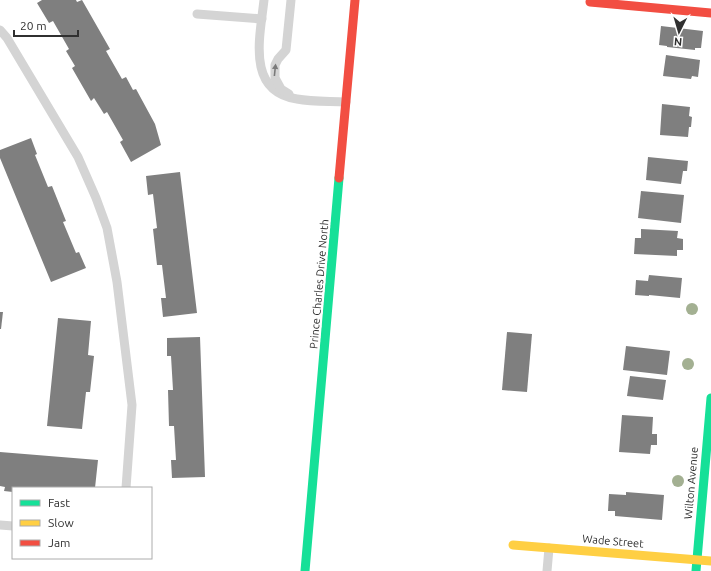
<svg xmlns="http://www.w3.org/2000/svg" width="711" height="571" viewBox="0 0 711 571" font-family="Ubuntu,sans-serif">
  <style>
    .building { fill: #7f7f7f }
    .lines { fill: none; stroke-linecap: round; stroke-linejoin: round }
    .lane { stroke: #d4d4d4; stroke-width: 9 }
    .fast { stroke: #16e098; stroke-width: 9 }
    .slow { stroke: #ffcf43; stroke-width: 9 }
    .jam { stroke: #f24e42; stroke-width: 9 }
    .tree { fill: #a3b092 }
    .oneway { fill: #7a7a7a }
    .labels { text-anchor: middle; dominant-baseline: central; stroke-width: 4; stroke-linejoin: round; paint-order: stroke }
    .street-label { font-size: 11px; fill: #303030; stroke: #fff }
  </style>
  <rect width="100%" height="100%" fill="#fff"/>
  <g class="building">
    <polygon points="42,0 76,0 77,2 82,0 110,49 106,51 122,79 126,77 133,90 136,89 155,124 161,145 131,162 120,142 123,140 107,112 104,114 94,98 91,101 72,68 75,66 66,51 69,49 53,21 49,23 37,3"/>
    <polygon points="661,26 703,31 701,48 695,48 695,50 667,47 667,46 659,45"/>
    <polygon points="666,55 700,60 698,77 692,76 691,79 663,76"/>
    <polygon points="662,104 690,107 689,116 692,117 691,127 689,127 688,137 660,135"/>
    <polygon points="31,138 37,154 35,155 48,187 52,186 66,221 63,222 76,253 79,252 86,268 51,282 0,158 0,150"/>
    <polygon points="648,157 688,161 687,171 683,171 681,184 646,180"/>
    <polygon points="180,172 197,313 163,317 161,298 166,298 162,265 157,265 153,229 157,228 153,194 148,195 146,176"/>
    <polygon points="641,191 684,195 681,223 638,218"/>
    <polygon points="641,229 678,231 677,238 683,239 683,250 677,250 677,256 634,254 635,238 641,238"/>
    <polygon points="649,275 682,278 680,298 649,295 649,296 635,295 636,280 648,281"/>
    <polygon points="0,312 3,312 1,329 0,329"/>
    <polygon points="58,318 91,321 88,355 94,356 90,392 86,392 82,429 47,426"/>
    <polygon points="507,332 532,334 527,392 502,390"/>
    <polygon points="200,337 205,477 172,478 171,460 176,460 174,426 169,426 168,390 173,390 171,356 167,356 167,338"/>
    <polygon points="626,346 670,351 667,375 623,370"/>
    <polygon points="630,376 666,380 663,400 627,396"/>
    <polygon points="622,415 653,417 652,434 657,434 657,445 651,445 650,454 619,452"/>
    <polygon points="0,452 98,460 95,488 13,488 13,492 4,491 5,487 0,486"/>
    <polygon points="626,492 664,495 662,520 615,516 615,511 608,511 609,494 626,495"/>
  </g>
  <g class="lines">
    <g class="lane">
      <path d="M264,0C260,37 246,91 297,99C313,102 330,101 346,102"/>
      <polyline points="197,14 262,19"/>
      <polyline points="0,30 7,38 78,157 96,198 107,228 117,282 132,405 126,488"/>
      <polyline points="289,94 281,89 275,78 275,65 278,59 286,50 291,0"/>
      <polyline points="0,525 13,526"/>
      <polyline points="547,571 549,548"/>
    </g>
    <g class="fast">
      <polyline points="305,571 339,178"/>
      <polyline points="696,571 711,398"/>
    </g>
    <polyline class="slow" points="513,545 711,561"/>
    <g class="jam">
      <polyline points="590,2 711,13"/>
      <polyline points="339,178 355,0"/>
    </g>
  </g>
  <g class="tree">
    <circle cx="692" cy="309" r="6"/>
    <circle cx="688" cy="364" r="6"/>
    <circle cx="678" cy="481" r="6"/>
  </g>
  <defs><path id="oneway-solid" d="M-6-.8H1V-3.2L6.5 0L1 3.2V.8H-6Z"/></defs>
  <use class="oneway" href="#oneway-solid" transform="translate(275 70) rotate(-84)"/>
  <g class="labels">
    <g class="street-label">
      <text transform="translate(319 284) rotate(-85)">Prince Charles Drive North</text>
      <text transform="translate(691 483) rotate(-85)">Wilton Avenue</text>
      <text transform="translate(613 541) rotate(5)">Wade Street</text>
    </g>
  </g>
  <rect x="12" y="487" width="140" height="72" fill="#ffffff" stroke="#acacac"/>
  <rect x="20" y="500" width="20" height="6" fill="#16e098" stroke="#acacac"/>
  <text x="48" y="507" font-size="12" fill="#303030">Fast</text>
  <rect x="20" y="520" width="20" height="6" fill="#ffcf43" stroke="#acacac"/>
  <text x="48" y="527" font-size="12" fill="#303030">Slow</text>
  <rect x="20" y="540" width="20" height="6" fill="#f24e42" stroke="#acacac"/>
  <text x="48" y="547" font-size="12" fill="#303030">Jam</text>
  <g transform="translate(679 32) rotate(185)" stroke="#ffffff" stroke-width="3" paint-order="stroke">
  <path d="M0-3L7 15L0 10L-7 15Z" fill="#303030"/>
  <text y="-6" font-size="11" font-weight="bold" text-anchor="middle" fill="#303030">N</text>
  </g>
  <path d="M14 30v6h64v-6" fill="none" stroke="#303030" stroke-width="2"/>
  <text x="20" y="30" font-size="12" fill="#303030" stroke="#ffffff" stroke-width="3" paint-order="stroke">20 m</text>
</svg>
